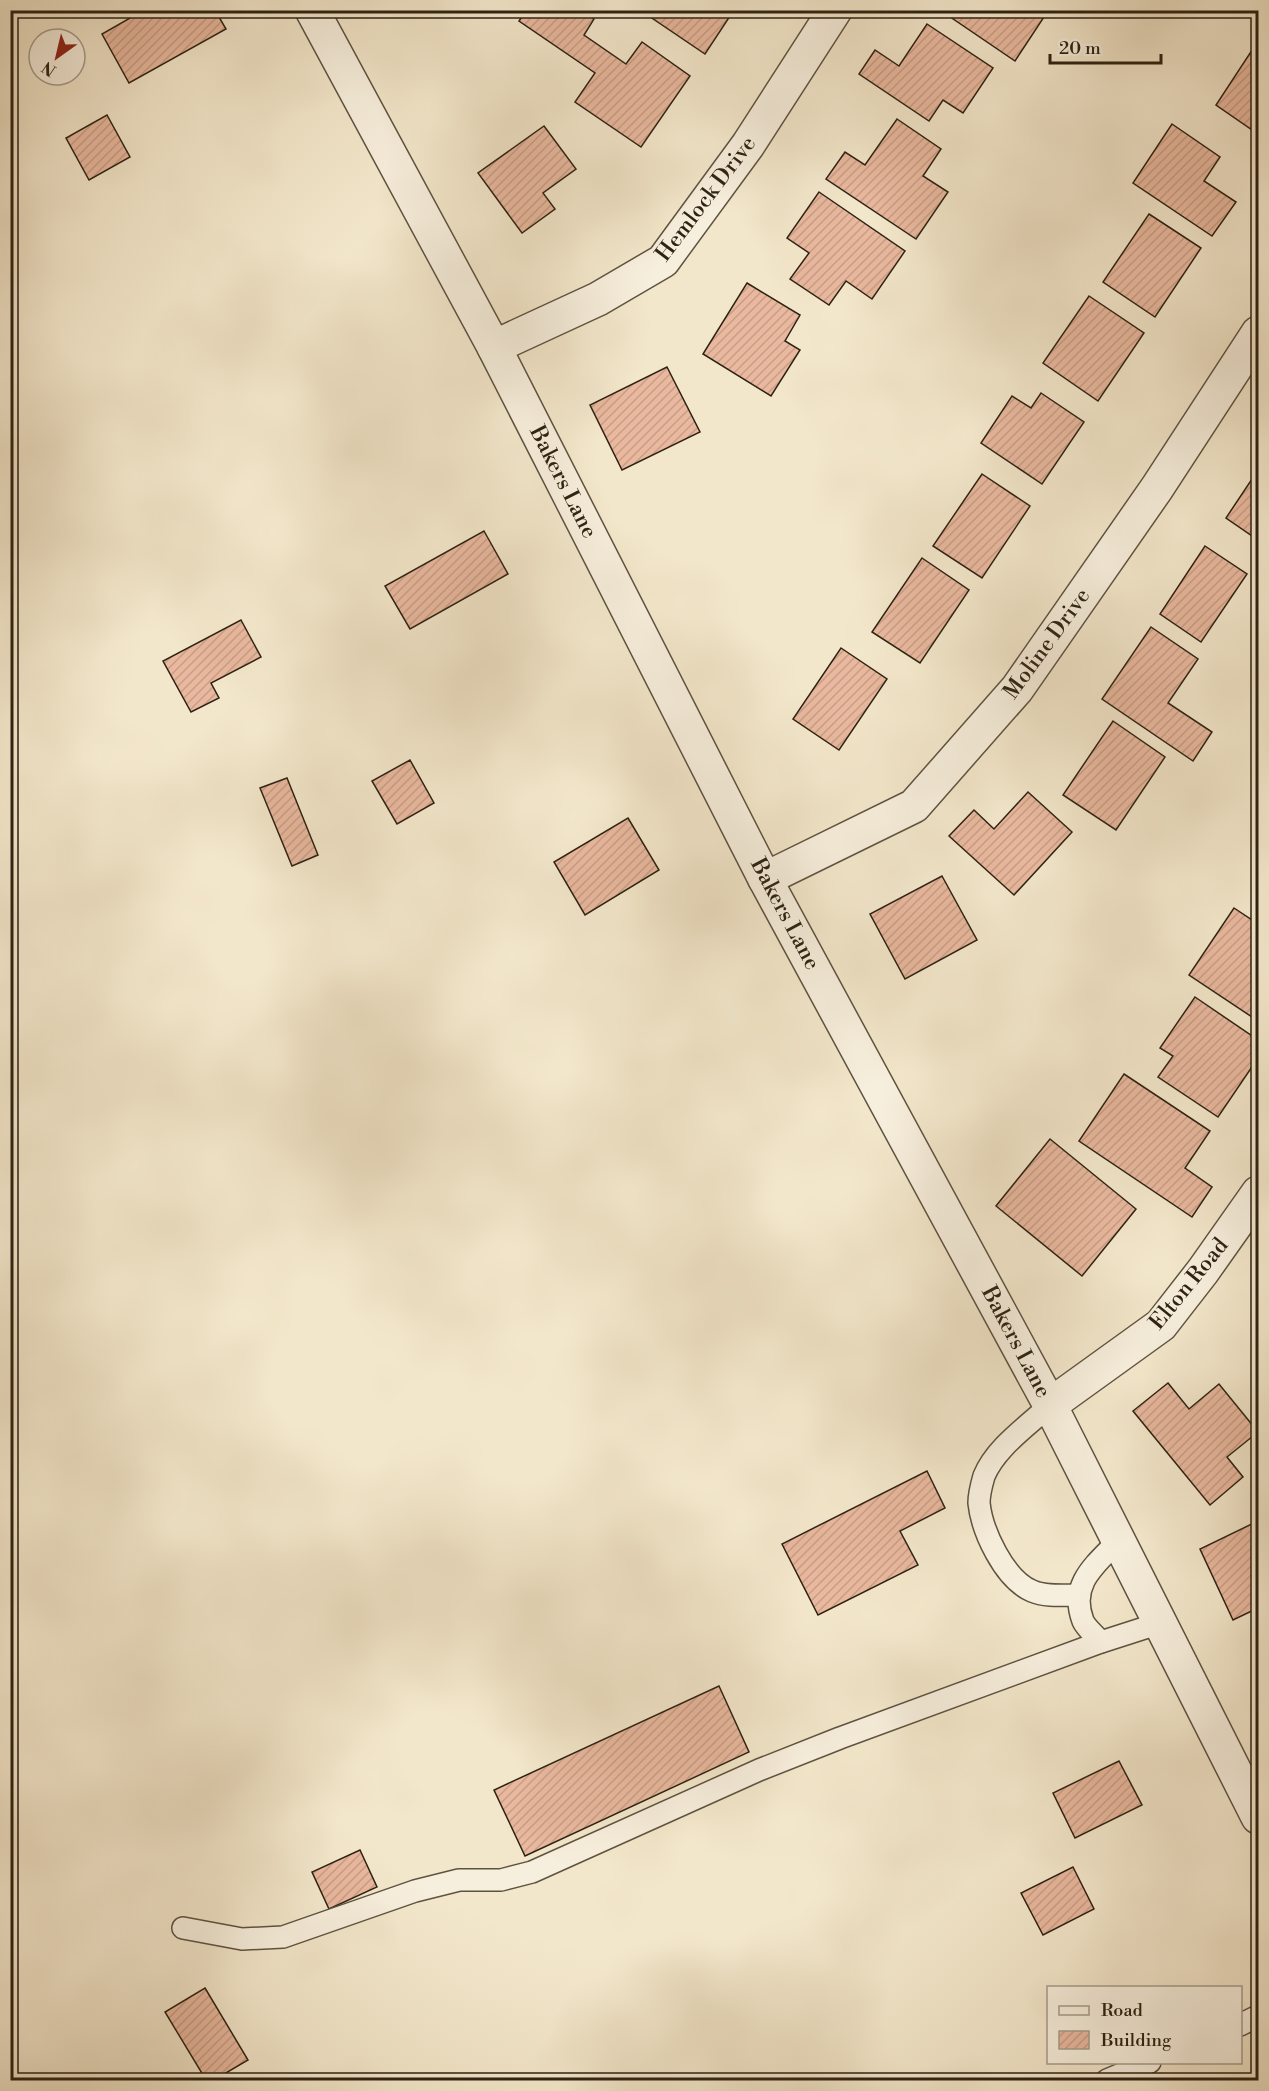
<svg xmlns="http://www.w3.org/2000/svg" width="1269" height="2091" viewBox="0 0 1269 2091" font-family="'Libre Bodoni',serif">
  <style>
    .building { fill: url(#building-hatch); stroke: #2d2213; stroke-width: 1.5 }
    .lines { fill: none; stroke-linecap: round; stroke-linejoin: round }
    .service-casing { stroke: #5e5341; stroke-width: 24 }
    .minor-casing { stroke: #5e5341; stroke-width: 36 }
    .service { stroke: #f7efdd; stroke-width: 21 }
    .minor { stroke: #f7efdd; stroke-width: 33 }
    .labels { text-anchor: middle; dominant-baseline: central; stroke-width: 5; stroke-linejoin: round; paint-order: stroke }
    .street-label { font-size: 22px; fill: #2d2213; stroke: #f7efdd }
  </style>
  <defs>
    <pattern id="building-hatch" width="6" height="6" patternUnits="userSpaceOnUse" patternTransform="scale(1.5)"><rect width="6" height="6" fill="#e9b89e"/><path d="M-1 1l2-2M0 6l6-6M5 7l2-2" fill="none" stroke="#c89e87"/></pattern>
  </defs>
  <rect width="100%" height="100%" fill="#f3e7cb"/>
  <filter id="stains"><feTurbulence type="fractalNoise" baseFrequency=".00333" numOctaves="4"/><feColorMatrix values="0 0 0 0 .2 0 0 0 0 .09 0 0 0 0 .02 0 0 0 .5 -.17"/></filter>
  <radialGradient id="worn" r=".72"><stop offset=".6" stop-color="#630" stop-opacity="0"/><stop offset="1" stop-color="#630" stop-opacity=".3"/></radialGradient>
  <g class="building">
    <polygon points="144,10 215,10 226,29 129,83 102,34"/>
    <polygon points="526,10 582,10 594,19 584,35 626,64 642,42 690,76 641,147 575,102 595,73 519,21"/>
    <polygon points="649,10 734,10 705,54 646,14"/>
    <polygon points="940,10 1041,10 1046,14 1015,61"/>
    <polygon points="927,24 993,68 963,113 943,100 929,121 859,74 875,50 899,66"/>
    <polygon points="1258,41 1258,134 1216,105"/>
    <polygon points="107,115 130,157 89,180 66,138"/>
    <polygon points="897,119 941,149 923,176 948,192 916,239 826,179 845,152 865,165"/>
    <polygon points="1172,124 1220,157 1204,181 1236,202 1212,236 1133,183"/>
    <polygon points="544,126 576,169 543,193 555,209 522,233 478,173"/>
    <polygon points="819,192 905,251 872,299 846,281 829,305 790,279 809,253 787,238"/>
    <polygon points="1149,214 1201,248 1155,317 1103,282"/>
    <polygon points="747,283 800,315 785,341 800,350 771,396 703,354"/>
    <polygon points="1089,296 1144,333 1098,401 1043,363"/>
    <polygon points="667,367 700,432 622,470 590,405"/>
    <polygon points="1041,393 1084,422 1042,484 981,443 1012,396 1031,408"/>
    <polygon points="1258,470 1258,540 1226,518"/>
    <polygon points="982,474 1030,506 982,578 933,546"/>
    <polygon points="484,531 508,574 410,629 385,586"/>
    <polygon points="1205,546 1247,574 1201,642 1160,614"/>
    <polygon points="922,558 969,590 920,663 872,632"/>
    <polygon points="241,620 261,657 211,683 219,698 191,712 163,661"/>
    <polygon points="1151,627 1198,659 1168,703 1212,732 1193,761 1102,699"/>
    <polygon points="841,648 887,679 839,750 793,719"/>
    <polygon points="1113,721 1165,757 1116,830 1063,795"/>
    <polygon points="410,760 434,803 397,824 372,781"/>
    <polygon points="287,778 318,855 292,866 260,788"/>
    <polygon points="1028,792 1072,832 1014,895 949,836 974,810 994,829"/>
    <polygon points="628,818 659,870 585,915 554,862"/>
    <polygon points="942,876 977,940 905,979 870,914"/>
    <polygon points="1234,908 1258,924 1258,1021 1189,975"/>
    <polygon points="1195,997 1258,1040 1258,1058 1218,1117 1158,1077 1173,1056 1160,1048"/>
    <polygon points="1124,1074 1210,1131 1185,1168 1212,1187 1192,1217 1079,1141"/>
    <polygon points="1050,1139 1136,1209 1082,1276 996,1206"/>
    <polygon points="1168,1383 1189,1409 1219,1384 1258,1432 1227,1457 1243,1477 1210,1505 1133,1411"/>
    <polygon points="927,1471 945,1508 900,1531 918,1565 818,1615 782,1544"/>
    <polygon points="1258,1521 1258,1608 1233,1620 1200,1549"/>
    <polygon points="719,1686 749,1752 525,1856 494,1790"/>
    <polygon points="1119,1761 1142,1805 1075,1838 1053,1793"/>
    <polygon points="360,1850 377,1887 329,1909 312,1872"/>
    <polygon points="1073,1867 1094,1909 1043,1935 1021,1893"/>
    <polygon points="205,1988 248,2060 214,2080 206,2080 165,2012"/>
  </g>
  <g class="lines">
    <defs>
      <g id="service">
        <path d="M1050,1405C1028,1426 996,1447 984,1476C982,1483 979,1496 979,1503C982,1531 1004,1579 1032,1591C1046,1597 1063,1595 1078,1595"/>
        <path d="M1101,1642C1096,1636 1086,1628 1083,1621C1069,1584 1095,1565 1118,1541"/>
        <polyline points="183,1928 242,1939 283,1937 415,1891 459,1880 501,1880 532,1872 759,1770 840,1738 1101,1642 1160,1623"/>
        <polyline points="1240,2025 1258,2016"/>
        <polyline points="1107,2080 1150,2062"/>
      </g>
      <g id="minor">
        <polyline points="312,10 494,347 765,879 1050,1405 1258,1817"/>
        <polyline points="494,347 598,299 663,261 748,145 835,10"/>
        <polyline points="765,879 914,806 1017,689 1157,488 1258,333"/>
        <polyline points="1050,1405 1161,1325 1203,1271 1258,1193"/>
      </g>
    </defs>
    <use href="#service" class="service-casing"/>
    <use href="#minor" class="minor-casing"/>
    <use href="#service" class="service"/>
    <use href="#minor" class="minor"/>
  </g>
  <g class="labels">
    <g class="street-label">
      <text transform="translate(706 199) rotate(-53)">Hemlock Drive</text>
      <text transform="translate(563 482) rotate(63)">Bakers Lane</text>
      <text transform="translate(1047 644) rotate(-54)">Moline Drive</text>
      <text transform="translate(785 914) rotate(62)">Bakers Lane</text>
      <text transform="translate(1189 1284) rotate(-51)">Elton Road</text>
      <text transform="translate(1016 1342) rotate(62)">Bakers Lane</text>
    </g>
  </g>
  <rect width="1269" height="2091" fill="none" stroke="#f3e7cb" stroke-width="36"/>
  <rect x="12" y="12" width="1245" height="2067" fill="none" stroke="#2d2213" stroke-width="3"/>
  <rect x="18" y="18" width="1233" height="2055" fill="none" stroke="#2d2213" stroke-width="1.5"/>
  <rect x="1047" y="1986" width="195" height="78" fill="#f7efdd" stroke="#a69d8c" stroke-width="1.5"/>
  <rect x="1059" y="2006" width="30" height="9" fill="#f7efdd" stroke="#a69d8c" stroke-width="1.5"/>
  <text x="1101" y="2016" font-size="18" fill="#2d2213">Road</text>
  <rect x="1059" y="2031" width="30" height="18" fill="url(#building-hatch)" stroke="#a69d8c" stroke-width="1.5"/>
  <text x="1101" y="2046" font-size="18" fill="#2d2213">Building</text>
  <g transform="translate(57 57) rotate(214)"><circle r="28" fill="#f7efdd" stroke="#a69d8c" stroke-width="1.5"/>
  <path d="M0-4.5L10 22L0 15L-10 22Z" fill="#8f2418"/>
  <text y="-9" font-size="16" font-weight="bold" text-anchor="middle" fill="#2d2213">N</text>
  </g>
  <path d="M1050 54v9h111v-9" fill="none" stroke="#2d2213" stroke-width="3"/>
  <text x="1059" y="54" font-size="18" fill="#2d2213" stroke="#f7efdd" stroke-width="4.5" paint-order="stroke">20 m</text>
  <rect width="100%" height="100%" filter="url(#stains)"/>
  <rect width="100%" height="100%" fill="url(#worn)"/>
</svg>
